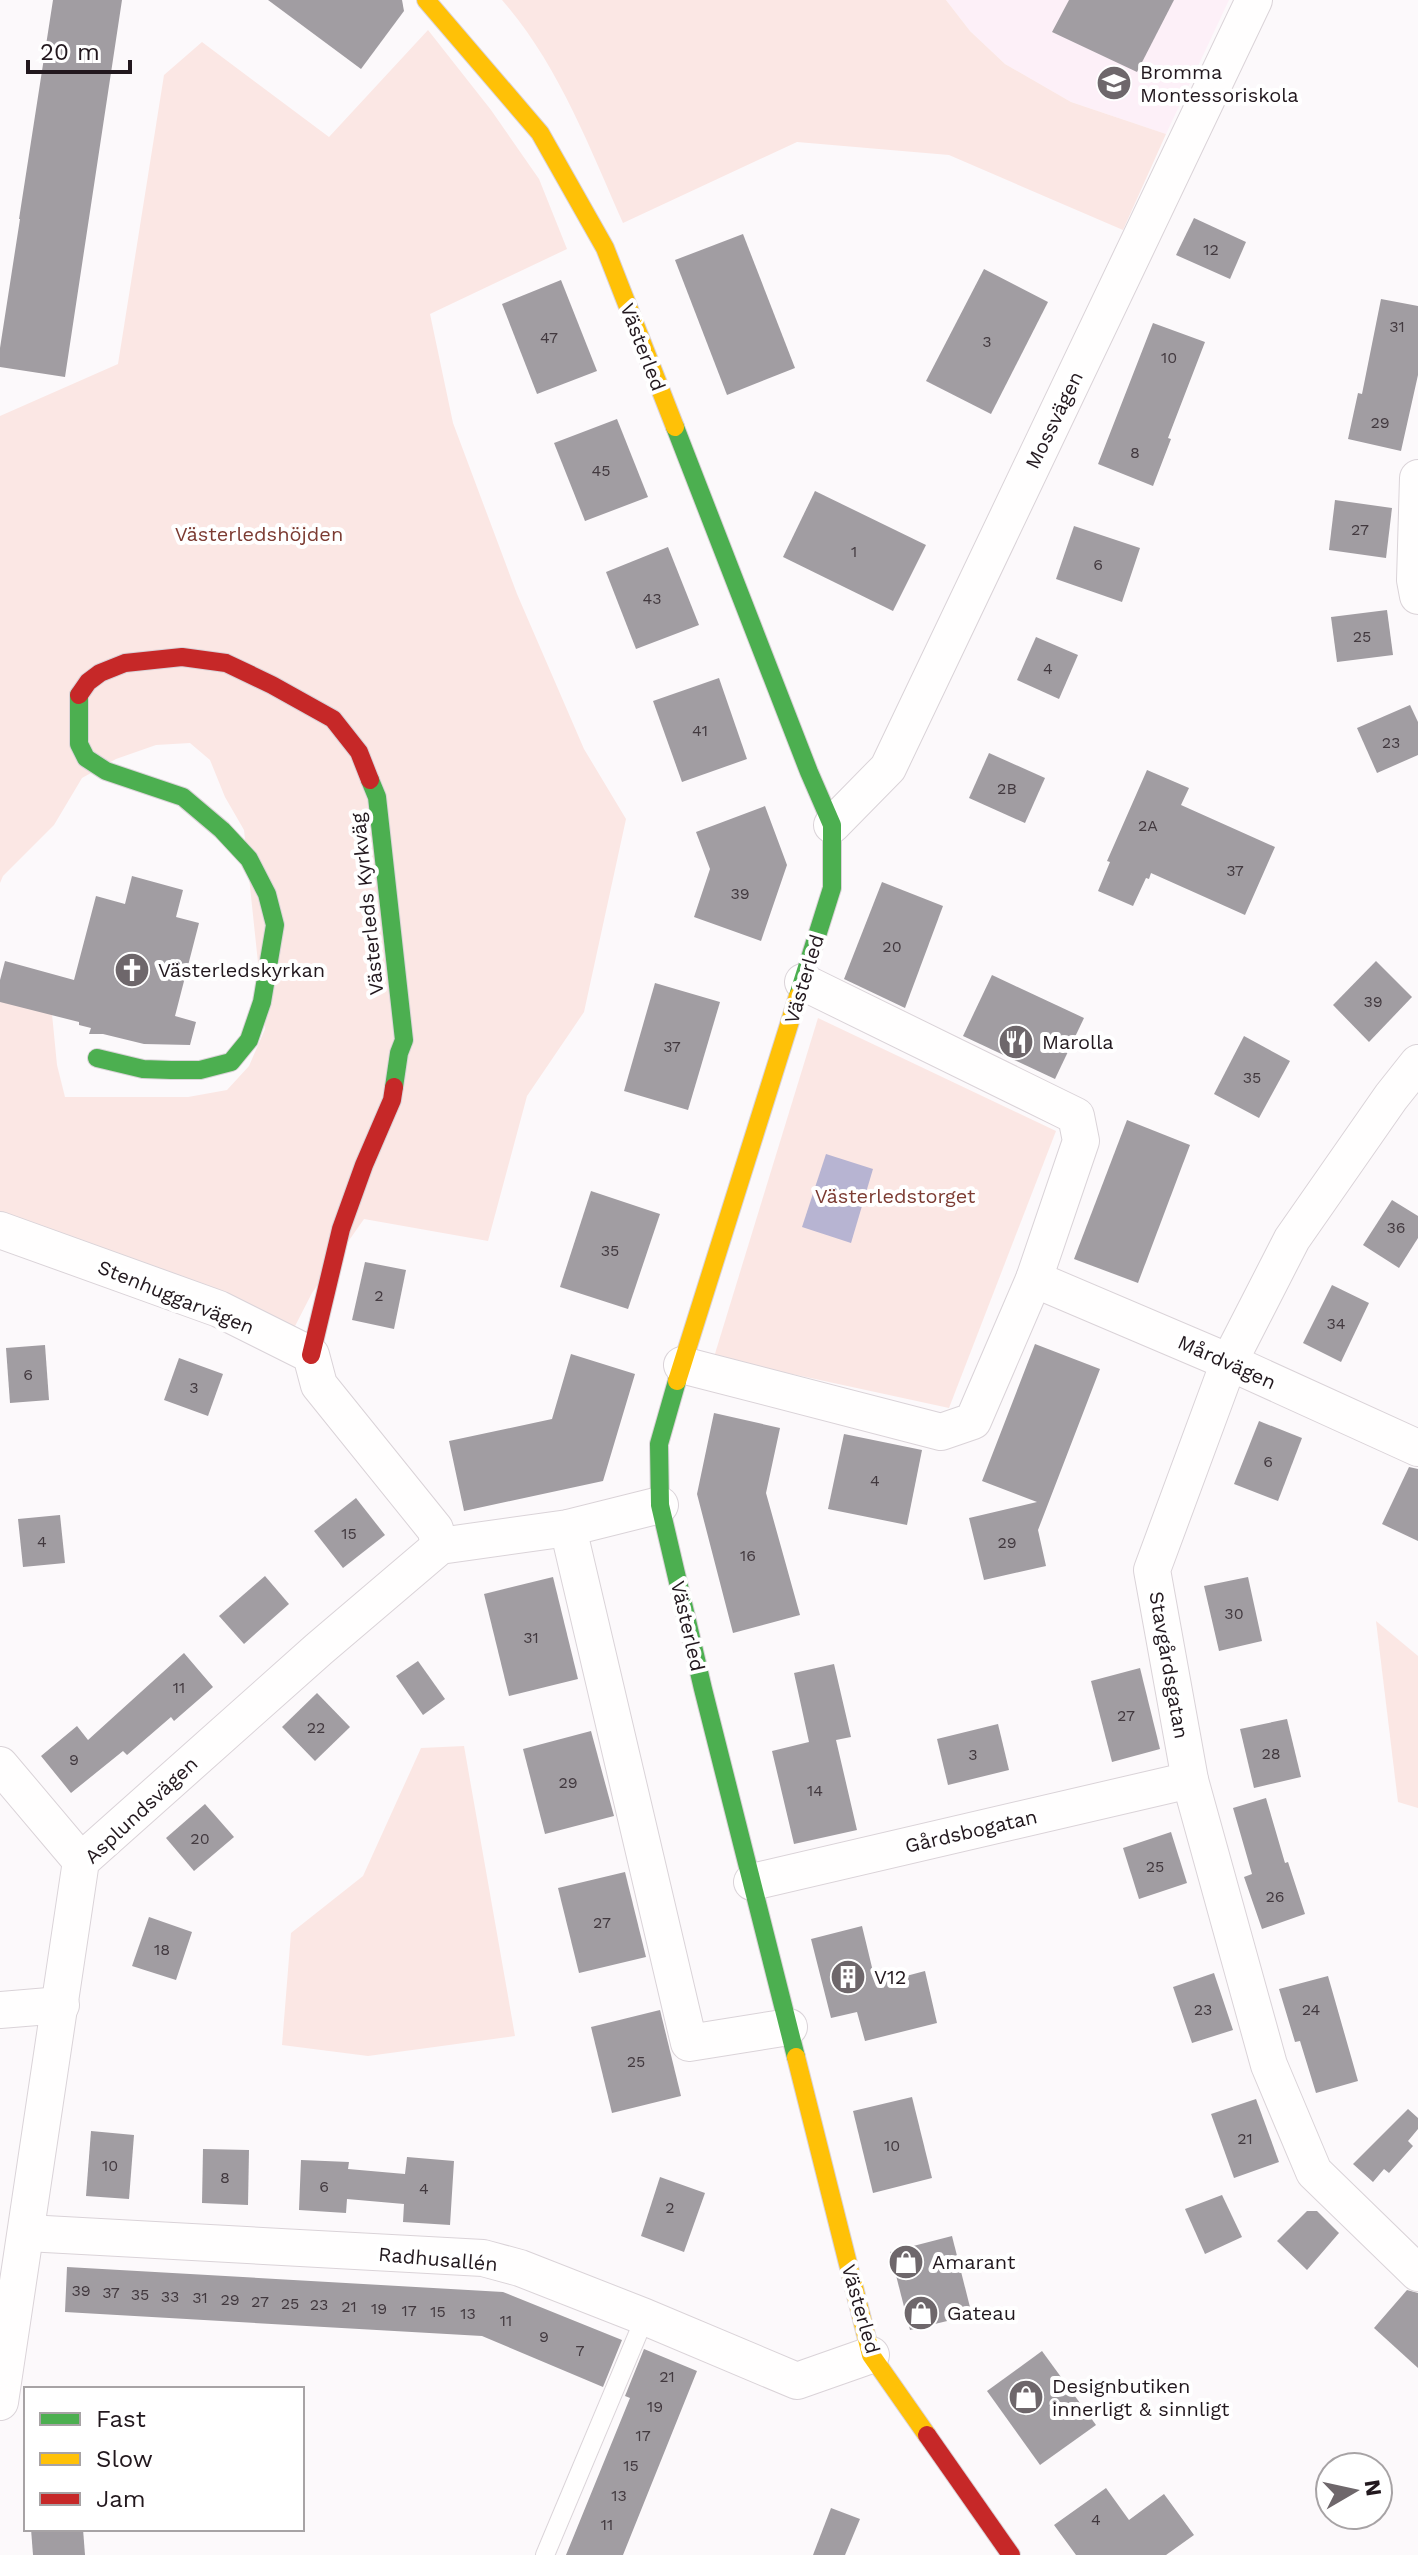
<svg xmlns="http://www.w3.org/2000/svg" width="1418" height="2555" viewBox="0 0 1418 2555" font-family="'Work Sans',sans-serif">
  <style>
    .built { fill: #fdf0f8 }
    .green { fill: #fbe7e4 }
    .water { fill: #b7b4d2 }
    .building { fill: #a19da2 }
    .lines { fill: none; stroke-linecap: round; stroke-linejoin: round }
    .lane-casing { stroke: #dad3d8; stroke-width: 20 }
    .street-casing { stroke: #dad3d8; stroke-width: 38 }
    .fast-casing { stroke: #dad3d8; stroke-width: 20 }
    .slow-casing { stroke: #dad3d8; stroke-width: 20 }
    .jam-casing { stroke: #dad3d8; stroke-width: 20 }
    .lane { stroke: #fffefe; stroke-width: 18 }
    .street { stroke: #fffefe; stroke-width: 36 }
    .fast { stroke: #4caf50; stroke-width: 18 }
    .slow { stroke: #ffc107; stroke-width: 18 }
    .jam { stroke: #c62828; stroke-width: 18 }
    .labels { text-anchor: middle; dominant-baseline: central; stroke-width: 8; stroke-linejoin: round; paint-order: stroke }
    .number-label { font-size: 16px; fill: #42393f }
    .poi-label { font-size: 20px; fill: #22181e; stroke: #fff; text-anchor: start }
    .street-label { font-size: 20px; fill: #22181e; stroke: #fff }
    .park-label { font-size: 20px; fill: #7c3b32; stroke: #fff }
  </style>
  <rect width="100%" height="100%" fill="#fcf9fb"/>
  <polygon class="built" points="946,0 1229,0 1166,134 1071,102 1005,64 970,31"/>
  <g class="green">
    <path d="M502,0H946L970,31L1005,64L1071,102L1166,134L1123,230L949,155L797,142L623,223C589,146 558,64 502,0Z"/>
    <polygon points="428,30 491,110 539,179 567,249 430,314 453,423 517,594 584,749 626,819 584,1012 527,1096 488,1241 364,1219 312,1293 293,1330 0,1219 0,999 52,1014 57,1065 65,1097 188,1097 227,1090 249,1066 265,1029 244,830 225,797 210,760 190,743 156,745 116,759 82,778 54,825 3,876 0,883 0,416 118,364 164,75 202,42 329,137"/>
    <polygon points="818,1018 1056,1131 949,1408 714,1357"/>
    <polygon points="1376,1621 1418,1656 1418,1808 1398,1802"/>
    <polygon points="464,1746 515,2036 368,2056 282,2045 291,1933 363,1876 421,1748"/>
  </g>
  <polygon class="water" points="826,1154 873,1169 851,1243 802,1227"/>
  <g class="building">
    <polygon points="53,0 122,0 65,377 0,367 0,348 20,219 19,219"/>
    <polygon points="268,0 402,0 404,11 361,69"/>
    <polygon points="1069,0 1174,0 1137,72 1052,32"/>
    <polygon points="1194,218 1246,242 1230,279 1176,255"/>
    <polygon points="743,234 795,368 727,395 675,260"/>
    <polygon points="984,269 1048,302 991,414 926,381"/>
    <polygon points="561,280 597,371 537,394 502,304"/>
    <polygon points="1381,299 1418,306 1418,375 1401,451 1348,439 1358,393 1362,394"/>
    <polygon points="1153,323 1205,342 1168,438 1171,439 1153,486 1098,464"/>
    <polygon points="617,419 648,497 585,521 554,443"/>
    <polygon points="815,491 926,545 893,611 783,557"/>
    <polygon points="1335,500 1392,508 1386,558 1329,550"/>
    <polygon points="1074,526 1140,548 1122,602 1056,579"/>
    <polygon points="668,547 699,625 636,649 606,572"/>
    <polygon points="1387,610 1393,655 1337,662 1331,617"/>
    <polygon points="1036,637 1078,655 1059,699 1017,680"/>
    <polygon points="719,678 747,759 682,782 653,701"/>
    <polygon points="1410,705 1418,722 1418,755 1377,773 1357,728"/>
    <polygon points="989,753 1045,778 1025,823 969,798"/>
    <polygon points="1147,770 1189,788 1181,805 1275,847 1245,915 1151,873 1149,879 1146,878 1133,906 1098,891 1110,862 1107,861"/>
    <polygon points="765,806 787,865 761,941 694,917 710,869 696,832"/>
    <polygon points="132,876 183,890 176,917 199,923 175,1016 196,1022 190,1045 144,1044 103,1034 89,1034 91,1028 79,1025 79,1022 0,1002 0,980 5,961 74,980 96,896 125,904"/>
    <polygon points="882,882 943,906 905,1008 844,979"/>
    <polygon points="1376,961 1412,997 1369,1042 1333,1005"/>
    <polygon points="992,975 1084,1018 1055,1079 963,1036"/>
    <polygon points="655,983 720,1002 688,1110 624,1091"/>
    <polygon points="1244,1036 1290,1061 1259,1118 1214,1094"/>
    <polygon points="1127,1120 1190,1145 1138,1283 1074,1259"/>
    <polygon points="591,1191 660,1214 628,1309 560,1287"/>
    <polygon points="1392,1200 1418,1216 1418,1238 1399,1268 1363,1245"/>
    <polygon points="365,1262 406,1270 394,1329 352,1320"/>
    <polygon points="1332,1285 1369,1303 1341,1362 1303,1343"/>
    <polygon points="1035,1344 1100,1369 1038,1530 1046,1566 984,1580 969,1518 1037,1502 982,1481"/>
    <polygon points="45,1345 49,1400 10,1403 6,1348"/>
    <polygon points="571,1354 635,1374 603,1481 464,1511 449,1441 552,1419"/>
    <polygon points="179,1358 223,1374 208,1416 164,1400"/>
    <polygon points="714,1413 780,1428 766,1493 800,1615 733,1633 697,1494"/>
    <polygon points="1259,1421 1302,1438 1278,1501 1234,1484"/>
    <polygon points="844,1434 922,1450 907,1525 828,1509"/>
    <polygon points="1409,1467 1418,1469 1418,1541 1382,1524"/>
    <polygon points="356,1498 385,1535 343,1568 314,1531"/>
    <polygon points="60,1515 65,1563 23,1567 18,1519"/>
    <polygon points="265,1576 289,1604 244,1644 219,1616"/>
    <polygon points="553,1577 578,1679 509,1696 484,1594"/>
    <polygon points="1248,1577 1262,1641 1219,1651 1204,1586"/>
    <polygon points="184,1653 213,1687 174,1721 171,1717 127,1755 123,1751 71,1793 41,1756 77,1726 88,1740"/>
    <polygon points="418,1661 445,1699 423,1715 396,1676"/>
    <polygon points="834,1664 851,1737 836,1740 857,1830 794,1844 772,1751 809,1742 794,1673"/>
    <polygon points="1140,1668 1160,1749 1112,1762 1091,1681"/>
    <polygon points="317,1693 350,1727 315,1761 282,1727"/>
    <polygon points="1287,1719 1301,1777 1254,1788 1240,1729"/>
    <polygon points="998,1724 1009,1770 948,1785 937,1739"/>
    <polygon points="591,1731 614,1816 545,1834 523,1749"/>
    <polygon points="1266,1798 1285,1863 1288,1862 1305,1914 1262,1929 1244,1877 1252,1874 1233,1808"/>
    <polygon points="205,1804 234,1837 194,1871 166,1838"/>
    <polygon points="1171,1832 1187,1883 1139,1899 1123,1848"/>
    <polygon points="625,1872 646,1957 579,1973 558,1888"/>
    <polygon points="149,1917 192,1932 176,1980 132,1966"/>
    <polygon points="862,1926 876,1984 925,1971 937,2023 865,2041 857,2012 831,2018 811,1939"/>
    <polygon points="1214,1973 1233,2030 1192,2043 1173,1987"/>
    <polygon points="1328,1976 1358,2081 1316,2093 1300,2041 1295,2042 1279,1989"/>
    <polygon points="660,2010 681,2096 612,2113 591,2027"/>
    <polygon points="912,2097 932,2178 873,2193 853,2111"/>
    <polygon points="1256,2099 1279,2162 1234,2178 1211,2114"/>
    <polygon points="1408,2109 1418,2118 1418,2129 1408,2141 1413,2146 1389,2173 1384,2169 1373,2182 1353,2164"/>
    <polygon points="91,2131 134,2135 129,2199 86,2196"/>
    <polygon points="203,2149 249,2150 248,2205 202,2203"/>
    <polygon points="407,2157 454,2161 450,2225 403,2222 404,2204 347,2199 346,2213 299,2210 301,2160 349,2162 348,2169 405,2174"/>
    <polygon points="660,2177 705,2193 684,2252 641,2236"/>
    <polygon points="1222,2195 1242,2237 1205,2254 1185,2209"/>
    <polygon points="1307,2211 1317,2211 1339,2233 1307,2270 1277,2241"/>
    <polygon points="952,2236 972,2315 910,2330 890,2252"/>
    <polygon points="67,2267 503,2292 622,2340 603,2387 482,2336 65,2312"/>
    <polygon points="1407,2290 1418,2293 1418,2368 1374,2328"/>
    <polygon points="644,2349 697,2371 623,2555 566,2555 630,2398 625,2396"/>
    <polygon points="1042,2351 1096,2425 1040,2465 987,2391"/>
    <polygon points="1106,2488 1129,2520 1164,2494 1194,2535 1166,2555 1076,2555 1054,2525"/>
    <polygon points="831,2508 860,2519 845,2555 813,2555"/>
    <polygon points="31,2529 83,2529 85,2555 33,2555"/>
  </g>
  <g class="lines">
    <defs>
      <polyline id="lane" points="545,2555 645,2317"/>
      <g id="street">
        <polyline points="1418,478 1415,580 1418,596"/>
        <polyline points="832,825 888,768 1254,0"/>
        <polyline points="1418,1063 1391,1097 1292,1239 1229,1362 1152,1570 1190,1780 1269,2065 1314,2172 1418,2273"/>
        <polyline points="0,1230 219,1309 311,1355 319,1385 435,1529 440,1546"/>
        <polyline points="1034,1279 1229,1362 1418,1448"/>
        <polyline points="682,1365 941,1432 973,1421 1034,1279 1081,1141 1076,1116 803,982"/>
        <polyline points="568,1528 689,2043 789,2027"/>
        <polyline points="0,1765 81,1861"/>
        <polyline points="752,1882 1190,1780"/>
        <polyline points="0,2010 61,2005"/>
        <polyline points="27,2233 483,2258 520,2268 645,2317 797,2381 871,2355"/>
        <polyline points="0,2402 81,1861 319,1649 440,1546 568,1528 660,1505"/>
      </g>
      <g id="fast">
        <polyline points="675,427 809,772 832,825 832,888 798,996"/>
        <polyline points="79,695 79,744 86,758 106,771 183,797 222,830 249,859 267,894 275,925 262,1002 249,1040 231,1062 200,1070 171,1070 143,1069 97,1058"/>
        <polyline points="370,780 377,797 404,1040 399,1053 394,1087"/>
        <polyline points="677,1381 659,1444 660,1505 703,1689 796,2057"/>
      </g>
      <g id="slow">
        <polyline points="426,0 540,133 605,248 675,427"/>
        <polyline points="677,1381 798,996"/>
        <polyline points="796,2057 871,2355 927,2435"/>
      </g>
      <g id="jam">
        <polyline points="79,695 88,682 100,673 125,663 182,657 226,663 272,685 333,719 359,752 370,780"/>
        <polyline points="311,1355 341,1229 364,1165 392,1100 394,1087"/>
        <polyline points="927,2435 1011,2555"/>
      </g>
    </defs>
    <use href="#lane" class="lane-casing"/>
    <use href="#street" class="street-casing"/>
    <use href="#fast" class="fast-casing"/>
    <use href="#slow" class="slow-casing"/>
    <use href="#jam" class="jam-casing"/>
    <use href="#lane" class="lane"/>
    <use href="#street" class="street"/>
    <use href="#fast" class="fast"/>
    <use href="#slow" class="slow"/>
    <use href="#jam" class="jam"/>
  </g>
  <defs>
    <symbol id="school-disc" viewBox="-11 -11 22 22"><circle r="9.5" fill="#6e676b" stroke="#fff"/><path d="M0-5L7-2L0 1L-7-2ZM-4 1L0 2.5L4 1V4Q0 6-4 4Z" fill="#fff"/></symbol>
    <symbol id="church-disc" viewBox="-11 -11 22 22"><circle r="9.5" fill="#6e676b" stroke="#fff"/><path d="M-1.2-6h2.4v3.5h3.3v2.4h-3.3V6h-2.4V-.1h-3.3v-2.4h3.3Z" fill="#fff"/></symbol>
    <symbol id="restaurant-disc" viewBox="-11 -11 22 22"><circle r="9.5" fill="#6e676b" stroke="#fff"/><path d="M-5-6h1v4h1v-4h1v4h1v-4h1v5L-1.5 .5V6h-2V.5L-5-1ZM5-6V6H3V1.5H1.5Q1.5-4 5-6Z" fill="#fff"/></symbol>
    <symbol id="building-disc" viewBox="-11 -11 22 22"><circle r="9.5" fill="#6e676b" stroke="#fff"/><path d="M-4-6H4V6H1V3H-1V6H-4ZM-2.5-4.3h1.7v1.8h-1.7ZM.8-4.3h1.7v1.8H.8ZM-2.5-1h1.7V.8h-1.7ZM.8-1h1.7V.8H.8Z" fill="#fff"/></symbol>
    <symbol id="shop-disc" viewBox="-11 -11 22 22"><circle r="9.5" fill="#6e676b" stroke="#fff"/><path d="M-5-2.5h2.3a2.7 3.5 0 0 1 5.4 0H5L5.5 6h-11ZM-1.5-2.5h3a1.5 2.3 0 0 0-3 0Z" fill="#fff"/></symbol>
  </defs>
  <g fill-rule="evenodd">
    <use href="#school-disc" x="1094" y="63" width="40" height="40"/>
    <use href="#church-disc" x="112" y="950" width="40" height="40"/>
    <use href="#restaurant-disc" x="996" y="1022" width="40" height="40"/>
    <use href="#building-disc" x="828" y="1957" width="40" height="40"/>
    <use href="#shop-disc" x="886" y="2242" width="40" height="40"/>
    <use href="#shop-disc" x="901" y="2293" width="40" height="40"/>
    <use href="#shop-disc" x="1006" y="2377" width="40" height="40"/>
  </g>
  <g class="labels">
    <g class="number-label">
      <text x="1211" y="249">12</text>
      <text x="1397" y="326">31</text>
      <text x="549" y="337">47</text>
      <text x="987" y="341">3</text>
      <text x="1169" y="357">10</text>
      <text x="1380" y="422">29</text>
      <text x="1135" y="452">8</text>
      <text x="601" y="470">45</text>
      <text x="1360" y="529">27</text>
      <text x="854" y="551">1</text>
      <text x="1098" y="564">6</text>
      <text x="652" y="598">43</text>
      <text x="1362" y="636">25</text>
      <text x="1048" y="668">4</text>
      <text x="700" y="730">41</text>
      <text x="1391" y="742">23</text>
      <text x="1007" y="788">2B</text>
      <text x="1148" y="825">2A</text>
      <text x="1235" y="870">37</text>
      <text x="740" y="893">39</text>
      <text x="892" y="946">20</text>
      <text x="1373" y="1001">39</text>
      <text x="672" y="1046">37</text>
      <text x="1252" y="1077">35</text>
      <text x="1396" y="1227">36</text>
      <text x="610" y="1250">35</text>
      <text x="379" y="1295">2</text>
      <text x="1336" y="1323">34</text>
      <text x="28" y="1374">6</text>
      <text x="194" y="1387">3</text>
      <text x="1268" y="1461">6</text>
      <text x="875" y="1480">4</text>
      <text x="349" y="1533">15</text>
      <text x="42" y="1541">4</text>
      <text x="1007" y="1542">29</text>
      <text x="748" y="1555">16</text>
      <text x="1234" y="1613">30</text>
      <text x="531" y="1637">31</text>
      <text x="179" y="1687">11</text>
      <text x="1126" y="1715">27</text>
      <text x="316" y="1727">22</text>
      <text x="1271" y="1753">28</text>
      <text x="973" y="1754">3</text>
      <text x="74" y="1759">9</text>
      <text x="568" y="1782">29</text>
      <text x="815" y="1790">14</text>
      <text x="200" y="1838">20</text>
      <text x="1155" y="1866">25</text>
      <text x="1275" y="1896">26</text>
      <text x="602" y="1922">27</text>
      <text x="162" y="1949">18</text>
      <text x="1203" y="2009">23</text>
      <text x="1311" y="2009">24</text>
      <text x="636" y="2061">25</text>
      <text x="1245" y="2138">21</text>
      <text x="892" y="2145">10</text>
      <text x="110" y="2165">10</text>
      <text x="225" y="2177">8</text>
      <text x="324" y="2186">6</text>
      <text x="424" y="2188">4</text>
      <text x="670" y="2207">2</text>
      <text x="81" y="2290">39</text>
      <text x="111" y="2292">37</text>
      <text x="140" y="2294">35</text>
      <text x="170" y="2296">33</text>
      <text x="200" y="2297">31</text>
      <text x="230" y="2299">29</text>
      <text x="260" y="2301">27</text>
      <text x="290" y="2303">25</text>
      <text x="319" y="2304">23</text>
      <text x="349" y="2306">21</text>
      <text x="379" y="2308">19</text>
      <text x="409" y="2310">17</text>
      <text x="438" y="2311">15</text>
      <text x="468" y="2313">13</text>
      <text x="506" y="2320">11</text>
      <text x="544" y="2336">9</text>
      <text x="580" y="2350">7</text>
      <text x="667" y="2376">21</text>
      <text x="655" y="2406">19</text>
      <text x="643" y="2435">17</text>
      <text x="631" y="2465">15</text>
      <text x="619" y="2495">13</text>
      <text x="1096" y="2519">4</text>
      <text x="607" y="2524">11</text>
    </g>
    <g class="poi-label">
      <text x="1140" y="72">Bromma<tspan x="1140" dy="23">Montessoriskola</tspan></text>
      <text x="158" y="970">Västerledskyrkan</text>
      <text x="1042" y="1042">Marolla</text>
      <text x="874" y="1977">V12</text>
      <text x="932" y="2262">Amarant</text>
      <text x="947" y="2313">Gateau</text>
      <text x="1052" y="2386">Designbutiken<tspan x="1052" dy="23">innerligt &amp; sinnligt</tspan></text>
    </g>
    <g class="street-label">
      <text transform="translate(643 347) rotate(69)">Västerled</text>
      <text transform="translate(1054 420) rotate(-64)">Mossvägen</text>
      <text transform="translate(367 904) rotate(-96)">Västerleds Kyrkväg</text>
      <text transform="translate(804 979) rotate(-73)">Västerled</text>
      <text transform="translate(176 1297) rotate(22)">Stenhuggarvägen</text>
      <text transform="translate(1227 1362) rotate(24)">Mårdvägen</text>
      <text transform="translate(688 1626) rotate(77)">Västerled</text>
      <text transform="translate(1169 1665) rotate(80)">Stavgårdsgatan</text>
      <text transform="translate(141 1810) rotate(-43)">Asplundsvägen</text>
      <text transform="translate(971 1831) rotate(-13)">Gårdsbogatan</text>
      <text transform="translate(438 2259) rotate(5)">Radhusallén</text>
      <text transform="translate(861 2309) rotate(74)">Västerled</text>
    </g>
    <g class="park-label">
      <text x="259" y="534">Västerledshöjden</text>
      <text x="895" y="1196">Västerledstorget</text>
    </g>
  </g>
  <rect x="24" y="2387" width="280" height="144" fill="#ffffff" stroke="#a7a3a5" stroke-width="2"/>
  <rect x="40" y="2413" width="40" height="12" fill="#4caf50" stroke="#a7a3a5" stroke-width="2"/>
  <text x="96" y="2427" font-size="24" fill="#22181e">Fast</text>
  <rect x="40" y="2453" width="40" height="12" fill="#ffc107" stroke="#a7a3a5" stroke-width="2"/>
  <text x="96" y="2467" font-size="24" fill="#22181e">Slow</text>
  <rect x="40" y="2493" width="40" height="12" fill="#c62828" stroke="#a7a3a5" stroke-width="2"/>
  <text x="96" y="2507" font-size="24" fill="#22181e">Jam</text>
  <g transform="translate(1354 2491) rotate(81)"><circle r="38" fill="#ffffff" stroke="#a7a3a5" stroke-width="2"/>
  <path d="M0-6L14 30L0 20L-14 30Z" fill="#6e676b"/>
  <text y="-12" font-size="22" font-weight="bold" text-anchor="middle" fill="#22181e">N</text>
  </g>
  <path d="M28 60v12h102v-12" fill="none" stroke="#22181e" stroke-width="4"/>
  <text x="40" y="60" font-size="24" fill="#22181e" stroke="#ffffff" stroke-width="6" paint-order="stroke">20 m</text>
</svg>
